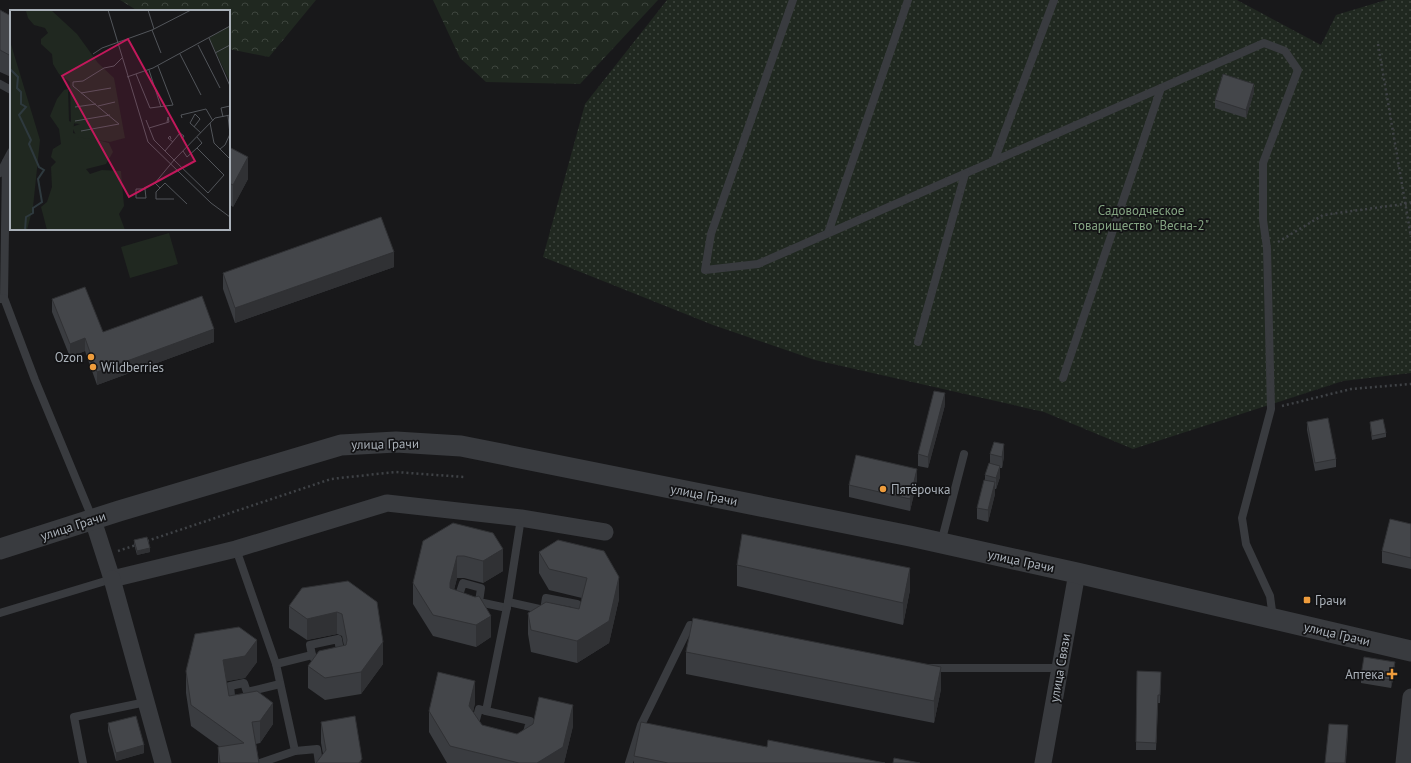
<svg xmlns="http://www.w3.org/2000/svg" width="1411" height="763" viewBox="0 0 1411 763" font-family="'PT Sans',sans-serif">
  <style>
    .forest { fill: url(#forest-crowns) }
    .park { fill: #202820 }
    .garden { fill: url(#garden-dots) }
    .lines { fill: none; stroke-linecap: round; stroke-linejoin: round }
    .path { stroke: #3f4246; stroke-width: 2.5; stroke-dasharray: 2 3; stroke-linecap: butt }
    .service { stroke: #393b3f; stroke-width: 8 }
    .minor { stroke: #393b3f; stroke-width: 17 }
    .tertiary { stroke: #393b3f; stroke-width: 21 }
    .wall { fill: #3a3c40 }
    .shaded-wall { fill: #303134 }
    .building { fill: #44464a; stroke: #303134 }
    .poi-dot { fill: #ee9c3c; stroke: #131315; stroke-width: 1.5 }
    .labels { text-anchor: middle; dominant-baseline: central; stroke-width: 3.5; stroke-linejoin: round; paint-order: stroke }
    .park-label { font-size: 13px; fill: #84a482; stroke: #131315 }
    .poi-label { font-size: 13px; fill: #aab1b9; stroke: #131315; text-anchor: start }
    .street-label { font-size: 13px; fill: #aab1b9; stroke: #131315 }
    .inset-river { fill: none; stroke: #2e393e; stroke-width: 2 }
    .inset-road { fill: none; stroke: #52555a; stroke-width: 1 }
    .view { fill: #c2185b; fill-opacity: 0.15; stroke: #c2185b; stroke-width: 2 }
    .inset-edge { fill: none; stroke: #aab1b9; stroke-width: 2 }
  </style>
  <defs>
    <pattern id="forest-crowns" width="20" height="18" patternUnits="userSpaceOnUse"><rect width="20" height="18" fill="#202820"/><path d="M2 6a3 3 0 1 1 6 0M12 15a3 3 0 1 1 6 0" fill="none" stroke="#3e453e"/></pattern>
    <pattern id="garden-dots" width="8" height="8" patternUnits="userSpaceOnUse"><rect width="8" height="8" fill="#202820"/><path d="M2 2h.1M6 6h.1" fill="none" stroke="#3e453e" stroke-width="1.8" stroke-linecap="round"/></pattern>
  </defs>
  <rect width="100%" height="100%" fill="#18181a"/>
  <g class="forest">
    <polygon points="120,0 316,0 269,57 229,49 229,11 138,11"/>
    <polygon points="433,0 658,0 580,84 486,82 460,58"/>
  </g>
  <polygon class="park" points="169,233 178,264 130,278 121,247"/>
  <polygon class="garden" points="667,0 1237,0 1321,45 1336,15 1386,0 1411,0 1411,373 1343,381 1133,449 1044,412 815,360 713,325 543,257 585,104"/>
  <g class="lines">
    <g class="path">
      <polyline points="1378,44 1411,237"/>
      <polyline points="1278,242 1323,215 1411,203"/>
      <polyline points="1282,406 1351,389 1411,384"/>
      <polyline points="147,541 331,479 395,472 464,477"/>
      <polyline points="118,551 136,545"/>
    </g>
    <g class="service">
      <polyline points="793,0 711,234 705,270 758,264 1264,43 1285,51 1298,70 1263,163 1263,220 1267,248 1271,409 1242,518 1246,544 1270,596 1273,618"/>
      <polyline points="0,84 11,90"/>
      <polyline points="994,161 1054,0"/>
      <polyline points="0,173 11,152"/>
      <polyline points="828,233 908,0"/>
      <polyline points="4,298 6,162"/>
      <polyline points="0,299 4,298 35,380 93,520"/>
      <polyline points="918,342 965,174"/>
      <polyline points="1063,378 1161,88"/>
      <polyline points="941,543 964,454"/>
      <polyline points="236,549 276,664 295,751 317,749 319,763"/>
      <polyline points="457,601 463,583 481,588 479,602 507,608"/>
      <polyline points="508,602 544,610 546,598 577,604 575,619"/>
      <polyline points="0,613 112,579"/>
      <polyline points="312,655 319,667"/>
      <polyline points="276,664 312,655 310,645 338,639 341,656"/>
      <polyline points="931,668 1060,668"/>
      <polyline points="232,705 230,686 244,683 247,692 280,684"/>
      <polyline points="486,711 530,721 526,736"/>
      <polyline points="475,728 474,727 479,709 486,711 508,602 521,518"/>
      <polyline points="83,763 74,717 146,702"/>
      <polyline points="260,763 295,751"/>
      <polyline points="629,763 641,725 690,625 702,627"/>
    </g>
    <g class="minor">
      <polyline points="93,520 112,579 236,549 387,503 521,518 605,532"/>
      <polyline points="112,579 163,763"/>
      <polyline points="1043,763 1077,573"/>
      <polyline points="1404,763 1411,697"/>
    </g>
    <polyline class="tertiary" points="0,549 119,511 341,445 396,442 461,446 910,536 1077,573 1411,651"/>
  </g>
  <g class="wall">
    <polygon points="0,10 11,16 11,77 0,72"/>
    <polygon points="1254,92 1246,118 1215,108 1215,100"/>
    <polygon points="229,147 248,179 233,207 229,204"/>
    <polygon points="394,267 235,323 223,289 223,273"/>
    <polygon points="52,299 103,332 214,342 97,385 85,351 70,357 52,312"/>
    <polygon points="945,405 928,468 918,466 918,454"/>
    <polygon points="1307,422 1336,459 1336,467 1315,471 1307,430"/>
    <polygon points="1370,422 1386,433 1386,437 1372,440 1370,426"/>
    <polygon points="990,454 1004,456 1002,468 1000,468 1000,477 996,489 995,489 995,494 988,522 977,519 977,508 985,480 985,475 990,463"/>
    <polygon points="917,481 910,511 849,497 849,485"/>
    <polygon points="453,523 503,571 483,583 464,578 457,578 454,590 491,637 476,647 433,636 413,604 413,583"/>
    <polygon points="1411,524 1411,569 1382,563 1382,551"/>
    <polygon points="134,540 150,552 137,555 134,544"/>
    <polygon points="558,540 619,599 609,643 577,663 531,652 528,634 528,613 579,609 582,598 549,590 539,573 539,552"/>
    <polygon points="737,565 910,590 903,625 737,586"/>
    <polygon points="348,581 383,664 361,694 325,700 308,688 308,666 344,646 342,636 337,634 307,640 289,628 289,606"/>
    <polygon points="686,652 941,689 934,723 686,674"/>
    <polygon points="257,662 245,678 227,681 229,696 273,724 260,743 256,744 259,763 218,763 218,747 220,747 191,726 186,693 186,671"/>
    <polygon points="1395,670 1391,688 1361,683 1361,675"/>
    <polygon points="1137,671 1161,672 1160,703 1158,703 1156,750 1136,750"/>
    <polygon points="475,703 473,712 482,725 517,734 573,726 564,763 447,763 429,732 429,711"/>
    <polygon points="321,722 362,763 323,754 321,743"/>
    <polygon points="108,723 144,753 116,761 108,731"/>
    <polygon points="767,747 885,763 634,763 634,756"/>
  </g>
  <g class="shaded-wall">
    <polygon points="1254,84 1254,92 1246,118 1246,110"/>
    <polygon points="248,157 248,179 233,207 233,185"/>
    <polygon points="394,252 394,267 235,323 235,308"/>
    <polygon points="214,329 214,342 97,385 97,372"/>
    <polygon points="85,338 85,351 70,357 70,344"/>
    <polygon points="945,393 945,405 928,468 928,457"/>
    <polygon points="1004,444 1004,456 1002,468 1002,457"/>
    <polygon points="1000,466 1000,477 996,489 996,478"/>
    <polygon points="917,469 917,481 910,511 910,499"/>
    <polygon points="995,482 995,494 988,522 988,510"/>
    <polygon points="150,548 150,552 137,555 137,551"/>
    <polygon points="503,549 503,571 483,583 483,561"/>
    <polygon points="457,556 457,578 450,604 450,583"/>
    <polygon points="910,568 910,590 903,625 903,603"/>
    <polygon points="619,577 619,599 609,643 577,663 577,641"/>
    <polygon points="337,612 337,634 307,640 307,619"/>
    <polygon points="491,616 491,637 476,647 476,625"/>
    <polygon points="257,640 257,662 245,678 223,682 223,660"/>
    <polygon points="383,642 383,664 361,694 361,672"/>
    <polygon points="1395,662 1395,670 1391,688 1391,680"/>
    <polygon points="941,667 941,689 934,723 934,701"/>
    <polygon points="475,681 475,703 469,728 469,706"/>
    <polygon points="273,703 273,724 260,743 260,721"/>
    <polygon points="573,705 573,726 564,763 537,763"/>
    <polygon points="1348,725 1348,733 1346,763 1345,763"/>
    <polygon points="144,745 144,753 116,761 116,753"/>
  </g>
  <g class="building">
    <polygon points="0,10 11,16 11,56 0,50"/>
    <polygon points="1223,74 1254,84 1246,110 1215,100"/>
    <polygon points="229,147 248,157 233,185 229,183"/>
    <polygon points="381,217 394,252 235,308 223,273"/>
    <polygon points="85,287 103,332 202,296 214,329 97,372 85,338 70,344 52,299"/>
    <polygon points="934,391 945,393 928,457 918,454"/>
    <polygon points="1328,418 1336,459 1315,463 1307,422"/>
    <polygon points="1383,419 1386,433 1372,436 1370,422"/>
    <polygon points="994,442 1004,444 1002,457 990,454"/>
    <polygon points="856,455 917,469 910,499 849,485"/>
    <polygon points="989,463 1000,466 996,478 985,475"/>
    <polygon points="984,480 995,482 988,510 977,508"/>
    <polygon points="1390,519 1411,524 1411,558 1382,551"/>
    <polygon points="453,523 493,533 503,549 483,561 464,556 457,556 450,583 450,588 475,597 479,596 491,616 476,625 433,615 413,583 423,541"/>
    <polygon points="742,534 910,568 903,603 737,565"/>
    <polygon points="147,537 150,548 137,551 134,540"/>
    <polygon points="558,540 604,551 619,577 609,621 577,641 531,630 528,613 546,602 579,609 587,578 549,569 539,552"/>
    <polygon points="348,581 377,602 383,642 361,672 325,678 308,666 319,651 346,645 347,640 342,614 337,612 307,619 289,606 302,588"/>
    <polygon points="693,618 941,667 934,701 686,652"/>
    <polygon points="239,627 257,640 245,656 223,660 229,696 257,691 273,703 260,721 252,722 259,763 220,763 218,747 244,743 191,705 186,671 195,634"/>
    <polygon points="1364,657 1395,662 1391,680 1361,675"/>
    <polygon points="1137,671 1161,672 1160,695 1158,695 1156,743 1136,742"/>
    <polygon points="438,672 475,681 469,706 482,725 517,734 533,724 539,697 573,705 563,747 537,763 519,763 450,746 429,711"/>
    <polygon points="136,716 144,745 116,753 108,723"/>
    <polygon points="355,716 362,759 359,763 316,763 326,750 321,722"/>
    <polygon points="641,722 767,747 768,740 885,763 668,763 634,756"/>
    <polygon points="1329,724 1348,725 1345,763 1325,763"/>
    <polygon points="894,758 920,763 893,763"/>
  </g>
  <g class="poi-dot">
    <circle cx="91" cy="357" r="4"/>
    <circle cx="93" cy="367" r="4"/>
    <circle cx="883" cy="489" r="4"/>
    <rect x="1303" y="596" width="8" height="8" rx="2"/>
    <path d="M1390 668h4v4h4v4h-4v4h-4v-4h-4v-4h4z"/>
  </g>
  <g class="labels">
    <g class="park-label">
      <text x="1141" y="210">Садоводческое<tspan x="1141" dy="15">товарищество "Весна-2"</tspan></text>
    </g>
    <g class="poi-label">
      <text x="83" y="357" text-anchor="end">Ozon</text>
      <text x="101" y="367">Wildberries</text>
      <text x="891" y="489">Пятёрочка</text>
      <text x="1315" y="600">Грачи</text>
      <text x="1384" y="674" text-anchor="end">Аптека</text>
    </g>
    <g class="street-label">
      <text transform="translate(385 444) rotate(-1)">улица Грачи</text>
      <text transform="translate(704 495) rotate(11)">улица Грачи</text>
      <text transform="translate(73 526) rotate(-18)">улица Грачи</text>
      <text transform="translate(1021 561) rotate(12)">улица Грачи</text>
      <text transform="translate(1337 634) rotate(13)">улица Грачи</text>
      <text transform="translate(1060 668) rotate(-80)">улица Связи</text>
    </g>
  </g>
  <g transform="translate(10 10)">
    <rect width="220" height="220" fill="#18181a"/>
    <path d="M58,79L59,111L64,113L63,123L99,133L103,142L96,154L76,159L80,164L92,160L111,161L114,196L109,204L115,220H37L31,197L37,192L42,177L41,157L46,152L41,147L43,139L51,134L49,119L40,106L47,89L54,80Z" fill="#202820"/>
    <path d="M26,0H41L67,24L88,53L104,68L115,128L100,132L67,127L62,117L70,114L61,113L60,72L49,64L43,54L42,44L31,34V29L38,23L35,18L24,15L18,8L16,1ZM220,16V72L199,28ZM0,31L30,130L23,197L17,220H0Z" fill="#202820"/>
    <path class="inset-river" d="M0,59L8,67L7,78L11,82V94L16,97L9,105L21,130L19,134L29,157L34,160L28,169L32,192L23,198V203L16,207L15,220"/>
    <path class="inset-road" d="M98,0L138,132L201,193L220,207M138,0L144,19M142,20L151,43M199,28L220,76M188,35L210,78M205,43L220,35M83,44L92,38L142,20L181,0M170,44L191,85M139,60L151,97M126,64L140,98L163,95L148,56M117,67L143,58L220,16M71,83L101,78M88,96L105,92M65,97L86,94M213,107L211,98L220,96M172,108L171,105L196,99L203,111M136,110L144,130L164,150L145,173L150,178L155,173L177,194M65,111L100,105M200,113L204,133L210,139L215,135L220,124L218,106M184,117L190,109L185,104L180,113L191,123M139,118L159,112L158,107L157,112M71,121L109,114L63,76V72L73,71L94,58L104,56L112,48M187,127L192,133L187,138M161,129L160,126L158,128L163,132M210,139L220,149M155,141L170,123L174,126L172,129M173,141L177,147L187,138L214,165L198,183L164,150L205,108L220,105M134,178L145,173M150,178L146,182V189H164M126,179H135L136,188H126Z"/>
    <path class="view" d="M118,29L185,151L119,187L52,66Z"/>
    <rect width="220" height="220" class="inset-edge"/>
  </g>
</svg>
